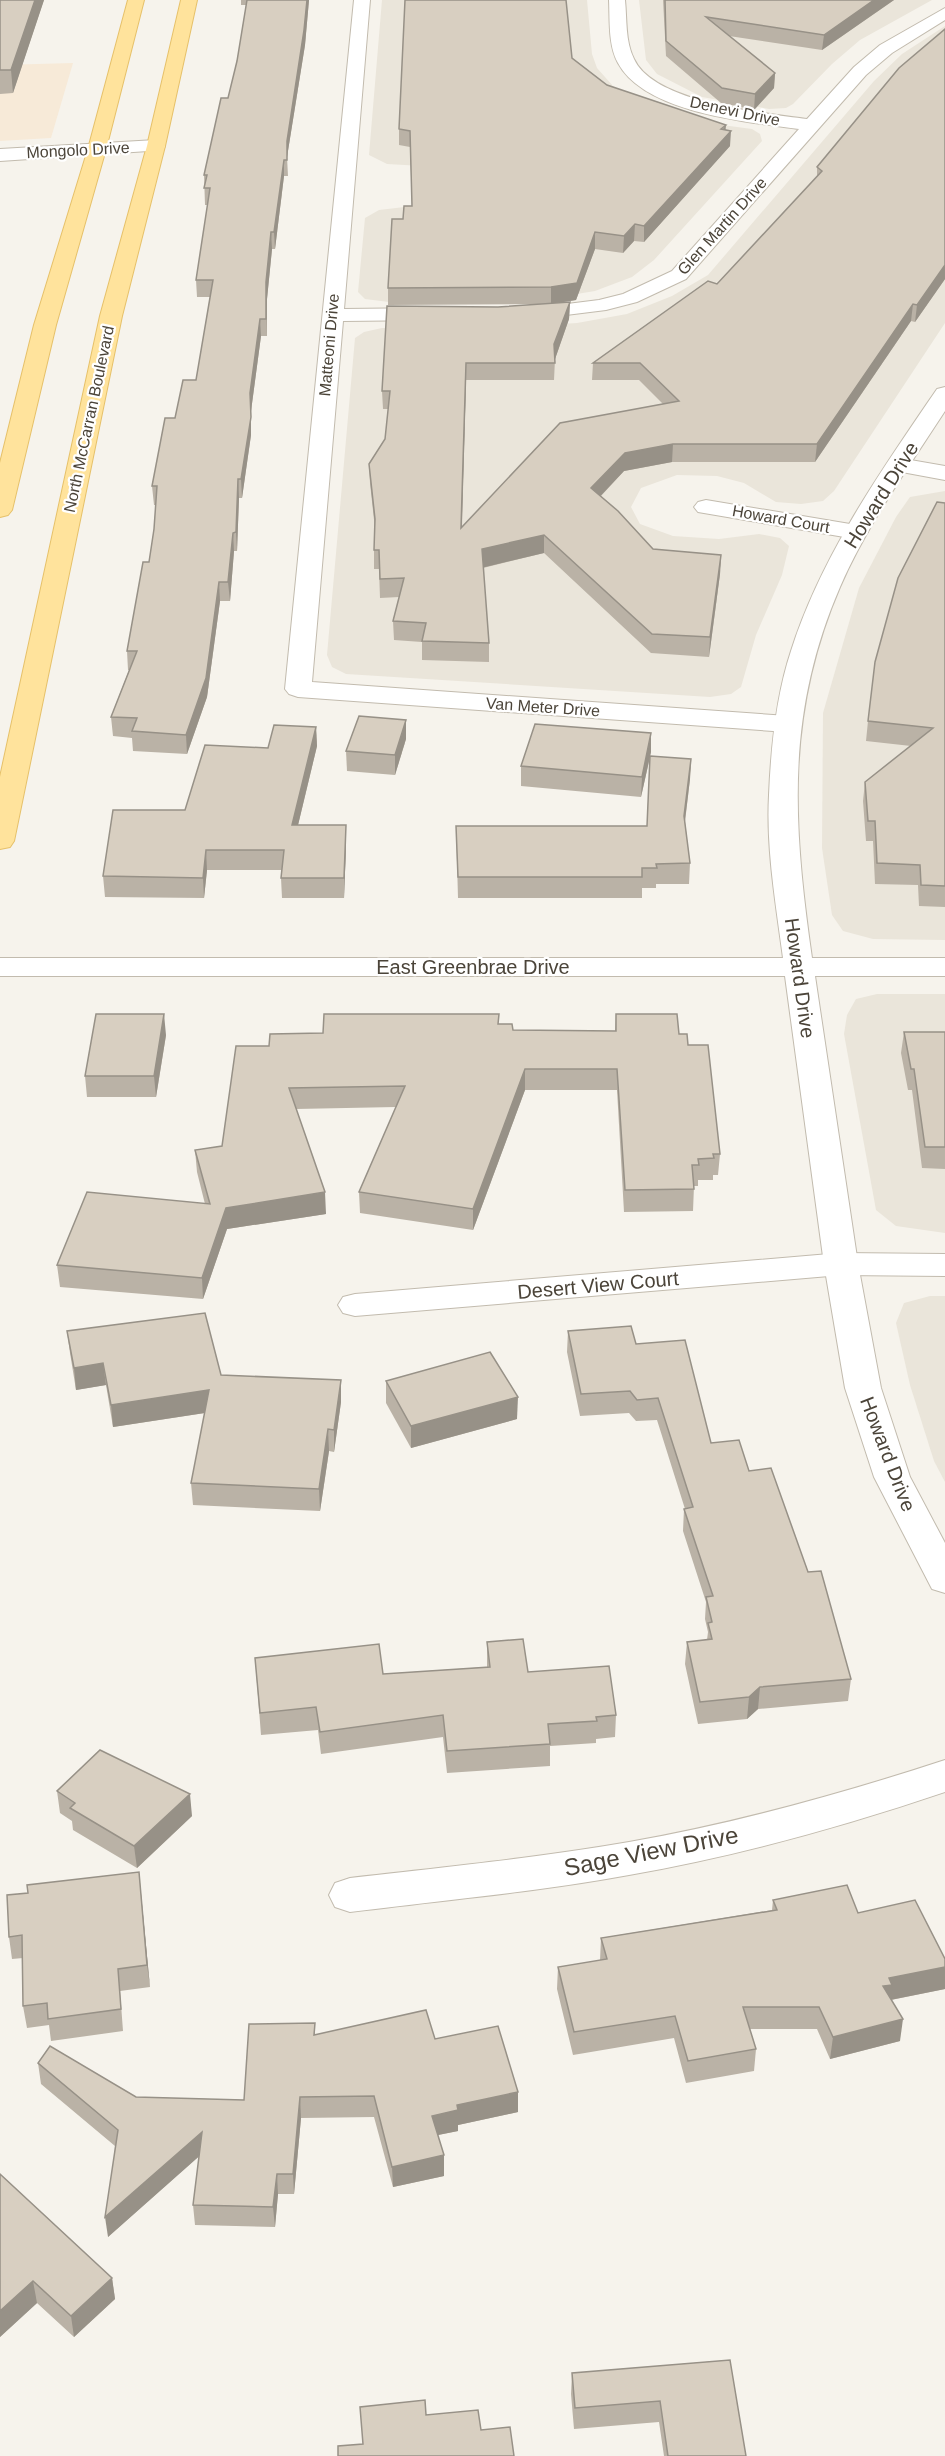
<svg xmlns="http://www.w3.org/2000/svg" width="945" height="2456" viewBox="0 0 945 2456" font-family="Helvetica,sans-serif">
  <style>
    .residential { fill: #eae5da }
    .commercial { fill: #f7ead8 }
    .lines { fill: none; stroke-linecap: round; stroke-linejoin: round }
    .minor-casing { stroke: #c2bbae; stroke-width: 2 }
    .tertiary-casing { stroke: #c2bbae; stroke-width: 2 }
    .primary-casing { stroke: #e6c16a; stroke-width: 2 }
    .minor { fill: #fff; fill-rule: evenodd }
    .tertiary { fill: #fff; fill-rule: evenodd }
    .primary { fill: #ffe39c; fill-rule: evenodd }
    .wall { fill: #bab2a6 }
    .shaded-wall { fill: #979187 }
    .building { fill: #d8cfc1; stroke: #979187; stroke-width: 1.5 }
    .labels { text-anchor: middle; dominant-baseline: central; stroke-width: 4.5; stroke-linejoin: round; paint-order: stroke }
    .far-street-label { font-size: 16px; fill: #4b4439; stroke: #fff }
    .street-label { font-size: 20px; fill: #4b4439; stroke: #fff }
    .near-street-label { font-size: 24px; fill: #4b4439; stroke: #fff }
  </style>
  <rect width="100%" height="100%" fill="#f6f3ec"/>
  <g class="residential">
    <polygon points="382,0 587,0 592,54 597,68 613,86 636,99 722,125 752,129 760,134 762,141 654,260 632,277 595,291 540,300 389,302 365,299 358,292 365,218 379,210 430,204 422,166 387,164 369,155"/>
    <polygon points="639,0 932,0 860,40 832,64 793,104 786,108 769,109 702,97 657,74 646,60"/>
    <polygon points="945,26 945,323 834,491 823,501 801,504 776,502 744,483 717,476 677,475 641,488 631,507 640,524 673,536 719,539 759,534 780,538 789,546 782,575 756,635 741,687 731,694 710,697 346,674 332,667 327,655 355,338 364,332 382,328 515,327 577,323 627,314 672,296 708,275 874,81 902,54"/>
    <polygon points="945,491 945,940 873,939 843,931 832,915 822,848 823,713 859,588 896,517 910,497"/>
    <polygon points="877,994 945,994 945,1233 896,1226 876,1210 844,1034 847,1015 856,999"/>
    <polygon points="930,1296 945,1296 945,1482 934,1461 910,1385 896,1323 904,1303"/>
  </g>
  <polygon class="commercial" points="73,63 51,138 0,141 0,65"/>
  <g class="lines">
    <defs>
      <g id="minor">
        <polygon points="354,0 370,0 344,309 432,308 439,310 442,314 439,318 432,320 343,321 312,682 788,716 797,718 801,724 797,730 788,732 298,697 289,694 285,689"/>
        <path d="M609,0H625C627,19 625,41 634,59C654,103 764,113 807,119L854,67L880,45L945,8V20L892,53L866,75L686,279L637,302L606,310L526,320L519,318L516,314L519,310L599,300L623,294L672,271L799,129C747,122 645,113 618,63C608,45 610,20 609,0Z"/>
        <polygon points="156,140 163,142 165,146 163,150 0,161 0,149"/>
        <polygon points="899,458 945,466 945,480 891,470 888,465 891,460"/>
        <polygon points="706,500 856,525 864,527 868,532 864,537 856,539 698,512 694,507 698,502"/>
        <polygon points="841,1253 945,1254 945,1276 841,1275 355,1316 343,1313 338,1305 343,1297 355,1294"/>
        <path d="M945,1760V1792C842,1827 737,1856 629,1875C537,1892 443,1900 350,1912L335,1907L329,1895L335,1883L350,1878C443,1867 537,1858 629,1842C737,1823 841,1794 945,1760Z"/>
      </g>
      <path id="tertiary" d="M945,387V411C908,468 867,525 840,587C785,714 793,825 812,958H945V976H815L858,1264L881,1388L910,1477L945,1543V1593L932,1589L874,1477L845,1388L824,1264L785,976H0V958H783C776,905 766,849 769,795C771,747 776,696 791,651C821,556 881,471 937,389Z"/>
      <g id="primary">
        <polygon points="128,0 144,0 106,149 56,325 12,510 8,515 0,517 0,463 34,325 88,149"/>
        <polygon points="181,0 197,0 165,146 122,316 14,841 10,847 0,849 0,777 100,316 147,146"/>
      </g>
    </defs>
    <use href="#minor" class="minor-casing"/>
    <use href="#tertiary" class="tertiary-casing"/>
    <use href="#primary" class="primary-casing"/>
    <use href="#minor" class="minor"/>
    <use href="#tertiary" class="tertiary"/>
    <use href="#primary" class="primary"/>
  </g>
  <g class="wall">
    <polygon points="0,0 44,0 13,93 0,94"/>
    <polygon points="241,0 309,0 305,45 287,157 288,176 284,176 275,249 272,249 267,299 267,336 261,336 251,411 251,435 242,498 239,498 237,551 234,551 230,601 220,601 207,697 187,754 133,751 132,738 113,736 111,717 129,670 128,670 127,651 149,562 154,529 156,505 154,505 152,486 175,418 196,380 210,297 197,297 196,280 208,205 205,205 204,175 228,98 237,61 246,5 241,5"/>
    <polygon points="663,0 894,0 822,50 729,36 775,73 774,88 754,110 721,103 666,56"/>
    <polygon points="945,29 945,279 915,322 911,321 815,462 672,462 624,471 601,496 653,549 721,555 720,574 709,657 651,653 544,553 483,568 489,643 489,662 422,660 422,642 394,640 393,621 399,597 380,598 379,569 374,569 374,550 375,529 370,483 369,464 385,439 389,409 383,409 382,391 498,307 544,304 388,305 388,288 403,219 412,206 410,147 399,145 399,129 572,58 607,85 725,130 730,146 644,242 634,241 623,253 595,249 576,300 557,303 570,302 569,319 555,359 554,380 466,380 462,528 663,404 639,380 592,380 593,363 717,284 817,177 817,167"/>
    <polygon points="945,503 945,907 919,906 918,885 875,884 873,841 866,841 863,801 865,782 911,746 866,741 868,721"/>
    <polygon points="316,727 317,746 298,825 346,846 344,898 282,898 281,878 282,870 207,870 204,898 105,897 103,876 185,810 268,748"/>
    <polygon points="406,739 395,775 347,771 346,751"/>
    <polygon points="651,752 650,756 691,759 690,779 685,822 690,863 689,884 656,884 656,888 642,888 642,898 458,898 456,826 647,826 650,757 641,797 521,786 521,766"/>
    <polygon points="616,1014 679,1034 688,1045 720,1154 718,1175 713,1175 713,1180 698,1180 698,1186 694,1186 693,1211 624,1212 617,1090 525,1090 473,1230 360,1213 359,1192 396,1107 296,1109 326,1214 227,1229 203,1299 60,1287 57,1265 205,1204 197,1172 195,1150 222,1146 269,1046 323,1033 499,1024 513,1030 615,1031"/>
    <polygon points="904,1032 945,1032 945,1169 922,1168 912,1090 908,1090 901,1053"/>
    <polygon points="166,1035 156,1097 87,1097 85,1076"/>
    <polygon points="67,1331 221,1375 341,1380 341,1402 334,1452 329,1451 320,1511 193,1505 191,1483 205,1413 113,1427 106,1385 76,1390 70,1353"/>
    <polygon points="568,1331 636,1344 711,1443 749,1471 808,1572 851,1679 848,1701 758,1709 747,1719 698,1724 685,1664 687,1642 707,1640 708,1632 705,1619 706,1602 683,1531 684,1509 685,1509 657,1420 636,1421 629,1413 580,1416 567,1352"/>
    <polygon points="386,1381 517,1419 411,1448 386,1403"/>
    <polygon points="487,1642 528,1672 616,1715 615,1737 596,1739 596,1743 550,1746 550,1766 447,1773 443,1737 321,1754 318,1730 261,1735 255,1658 383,1674 487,1667"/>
    <polygon points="57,1791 192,1816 137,1868 73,1830 72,1821 60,1813"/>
    <polygon points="139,1872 150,1987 120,1991 123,2031 51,2041 49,2025 27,2028 23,2006 23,1958 12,1959 9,1937 28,1893"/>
    <polygon points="773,1900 858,1913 945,1989 891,2000 900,2041 830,2059 817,2029 750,2029 756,2049 754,2071 686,2083 674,2038 573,2055 557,1989 558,1967 600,1961 601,1938 772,1910"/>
    <polygon points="315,2023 315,2035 435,2039 518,2112 458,2125 458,2131 438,2135 444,2155 444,2176 393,2187 374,2117 301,2118 294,2194 278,2194 275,2227 195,2225 193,2205 199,2156 108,2237 115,2146 41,2084 38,2063 136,2097 244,2100"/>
    <polygon points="0,2174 112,2278 115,2299 74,2337 37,2303 0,2337"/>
    <polygon points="730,2360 746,2456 664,2456 659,2422 574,2429 571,2394 572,2373"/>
  </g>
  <g class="shaded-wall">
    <polygon points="35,0 44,0 13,93 11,70"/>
    <polygon points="307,0 309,0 305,45 287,157 287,141"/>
    <polygon points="874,0 894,0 822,50 824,35"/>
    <polygon points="775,73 774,88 754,110 755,94"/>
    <polygon points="726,125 725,137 731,131 730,146 644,242 644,226"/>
    <polygon points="284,160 284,176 275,249 274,232"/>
    <polygon points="635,224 634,241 623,253 624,236"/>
    <polygon points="271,232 272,249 267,299 267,336 266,282"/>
    <polygon points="595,232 595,249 576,300 551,304 551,287"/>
    <polygon points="945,265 945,279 915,322 917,305"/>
    <polygon points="570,302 569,319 554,362 554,344"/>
    <polygon points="913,304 911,321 815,462 817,444"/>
    <polygon points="260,319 261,336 251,411 251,435 242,498 241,479 250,393"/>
    <polygon points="466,363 466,380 461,547 461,528"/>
    <polygon points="673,444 672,462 624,471 591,506 591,488 625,453"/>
    <polygon points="238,479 239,498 237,551 236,532"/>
    <polygon points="233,533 234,551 230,601 228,582"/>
    <polygon points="544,535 544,553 481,568 482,549"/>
    <polygon points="721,555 720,574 709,657 710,637"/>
    <polygon points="219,582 220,601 207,697 187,754 186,735"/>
    <polygon points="406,720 406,739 395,775 395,755"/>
    <polygon points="316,727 317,746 293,846 292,825"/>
    <polygon points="651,733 651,752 641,797 642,777"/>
    <polygon points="691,759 690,779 683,836 684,816"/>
    <polygon points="346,825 346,846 344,898 344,878"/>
    <polygon points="206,850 207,870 204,898 203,878"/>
    <polygon points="164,1014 166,1035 156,1097 154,1076"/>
    <polygon points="525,1069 525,1090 473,1230 473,1209"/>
    <polygon points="325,1192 326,1214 227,1229 203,1299 202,1278 226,1208"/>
    <polygon points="103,1363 106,1385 76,1390 74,1368"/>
    <polygon points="341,1380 341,1402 334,1452 334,1430"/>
    <polygon points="209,1390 211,1412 113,1427 111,1405"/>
    <polygon points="518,1397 517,1419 411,1448 411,1426"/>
    <polygon points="328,1429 329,1451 320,1511 319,1489"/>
    <polygon points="760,1687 758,1709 747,1719 749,1697"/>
    <polygon points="190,1794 192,1816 137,1868 134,1846"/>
    <polygon points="139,1872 141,1894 150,1987 147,1965"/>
    <polygon points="945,1967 945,1989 890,2000 883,1986 889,1978"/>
    <polygon points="903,2019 900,2041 830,2059 833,2037"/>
    <polygon points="518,2092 518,2112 458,2125 458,2131 433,2136 432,2116 457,2105"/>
    <polygon points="300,2097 301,2118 294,2194 293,2174"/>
    <polygon points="202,2132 204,2152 108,2237 105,2217"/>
    <polygon points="444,2155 444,2176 393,2187 392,2167"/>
    <polygon points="277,2174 278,2194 275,2227 273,2207"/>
    <polygon points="112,2278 115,2299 74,2337 71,2316"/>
    <polygon points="33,2281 37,2303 0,2337 0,2311"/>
  </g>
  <g class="building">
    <polygon points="0,0 35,0 11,70 0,70"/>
    <polygon points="247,0 307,0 304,30 287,141 287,160 284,160 274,232 271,232 266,282 266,319 260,319 250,393 251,417 241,479 238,479 236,532 233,533 228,582 219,582 206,678 186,735 132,731 137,718 111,717 137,651 127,651 143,562 149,562 154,529 157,486 152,486 165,418 175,418 183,380 196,380 213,280 196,280 210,188 204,188 207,175 204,175 221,98 228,98 237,61"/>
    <polygon points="405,0 566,0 572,58 607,85 726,125 721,129 731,131 644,226 635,224 624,236 595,232 577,283 551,287 388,288 392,219 403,219 404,206 412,206 410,131 399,129"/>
    <polygon points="665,0 874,0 824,35 706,17 775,73 755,94 722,88 666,41"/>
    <polygon points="945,29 945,265 917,305 913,304 817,444 673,444 625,453 591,488 618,511 653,549 721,555 710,637 652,634 544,535 482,549 489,643 422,641 426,623 393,621 404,578 380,579 379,550 374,550 375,519 369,464 385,439 390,391 382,391 387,306 498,307 570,302 554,344 555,363 466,363 461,528 560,423 679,401 640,363 593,363 708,281 717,284 822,171 817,167 899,68"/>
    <polygon points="937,502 945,503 945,886 921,885 920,865 877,863 875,821 868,821 865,782 933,728 868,721 875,662 898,578"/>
    <polygon points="359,716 406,720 395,755 346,751"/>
    <polygon points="535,724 651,733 642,777 521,766"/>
    <polygon points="274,725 316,727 292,825 346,825 344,878 281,878 284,850 206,850 203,878 103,876 113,810 185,810 205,745 268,748"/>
    <polygon points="650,756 691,759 684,816 690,863 656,864 657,868 642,868 642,877 458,877 456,826 647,826"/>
    <polygon points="96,1014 164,1014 154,1076 85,1076"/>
    <polygon points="324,1014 499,1014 498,1024 512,1024 513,1030 616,1031 616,1014 677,1014 679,1034 687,1034 688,1045 708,1045 720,1154 713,1154 714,1158 698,1159 699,1165 692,1165 694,1189 625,1190 617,1069 525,1069 473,1209 359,1192 405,1086 289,1088 325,1192 226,1208 202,1278 57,1265 87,1192 210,1204 195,1150 222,1146 236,1046 269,1046 270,1034 323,1033"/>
    <polygon points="904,1032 945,1032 945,1147 925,1147 914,1069 911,1069"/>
    <polygon points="205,1313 221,1375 341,1380 334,1430 328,1429 319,1489 191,1483 209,1390 111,1405 103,1363 74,1368 67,1331"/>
    <polygon points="631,1326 636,1344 685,1340 711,1443 739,1440 749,1471 771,1468 808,1572 821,1571 851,1679 760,1687 749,1697 700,1702 687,1642 712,1639 708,1623 712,1622 706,1597 713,1596 684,1509 693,1507 658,1398 637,1400 630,1391 581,1394 568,1331"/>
    <polygon points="490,1352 518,1397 411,1426 386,1381"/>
    <polygon points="523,1639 528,1672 609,1666 616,1715 596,1717 597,1721 548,1724 550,1744 447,1751 443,1715 320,1732 316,1707 260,1713 255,1658 379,1644 383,1674 490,1667 487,1642"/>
    <polygon points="100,1750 190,1794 134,1846 70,1808 75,1803 57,1791"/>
    <polygon points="139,1872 147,1965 118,1969 121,2009 48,2019 47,2003 23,2006 22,1935 9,1937 7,1895 28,1893 27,1885"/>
    <polygon points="847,1885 858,1913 915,1900 945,1959 945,1967 889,1978 892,1985 883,1986 903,2019 833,2037 819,2007 743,2007 756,2049 688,2061 675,2016 574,2032 558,1967 607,1959 601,1938 777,1910 773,1900"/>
    <polygon points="426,2010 435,2039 498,2026 518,2092 457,2105 458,2110 432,2116 444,2155 392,2167 374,2096 300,2097 293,2174 277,2174 273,2207 193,2205 202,2132 105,2217 118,2130 38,2063 50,2046 136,2097 244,2100 249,2024 315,2023 314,2035"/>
    <polygon points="0,2174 112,2278 71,2316 33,2281 0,2311"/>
    <polygon points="730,2360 746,2456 668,2456 660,2401 575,2408 572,2373"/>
    <polygon points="425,2400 426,2415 478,2410 481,2430 510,2427 514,2456 338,2456 338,2446 363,2444 360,2407"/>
  </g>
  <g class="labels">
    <g class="far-street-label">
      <text transform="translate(735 111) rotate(12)">Denevi Drive</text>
      <text transform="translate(78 150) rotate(-3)">Mongolo Drive</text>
      <text transform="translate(722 226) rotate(-48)">Glen Martin Drive</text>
      <text transform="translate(329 345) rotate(-85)">Matteoni Drive</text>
      <text transform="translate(89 419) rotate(-78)">North McCarran Boulevard</text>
      <text transform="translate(781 519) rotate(10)">Howard Court</text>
      <text transform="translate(543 707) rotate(4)">Van Meter Drive</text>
    </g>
    <g class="street-label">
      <text transform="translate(881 495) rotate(-58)">Howard Drive</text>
      <text x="473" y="967">East Greenbrae Drive</text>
      <text transform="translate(800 978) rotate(82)">Howard Drive</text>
      <text transform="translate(598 1285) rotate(-5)">Desert View Court</text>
      <text transform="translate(888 1454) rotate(69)">Howard Drive</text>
    </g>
    <g class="near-street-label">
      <text transform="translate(651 1851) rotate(-11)">Sage View Drive</text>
    </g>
  </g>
</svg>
